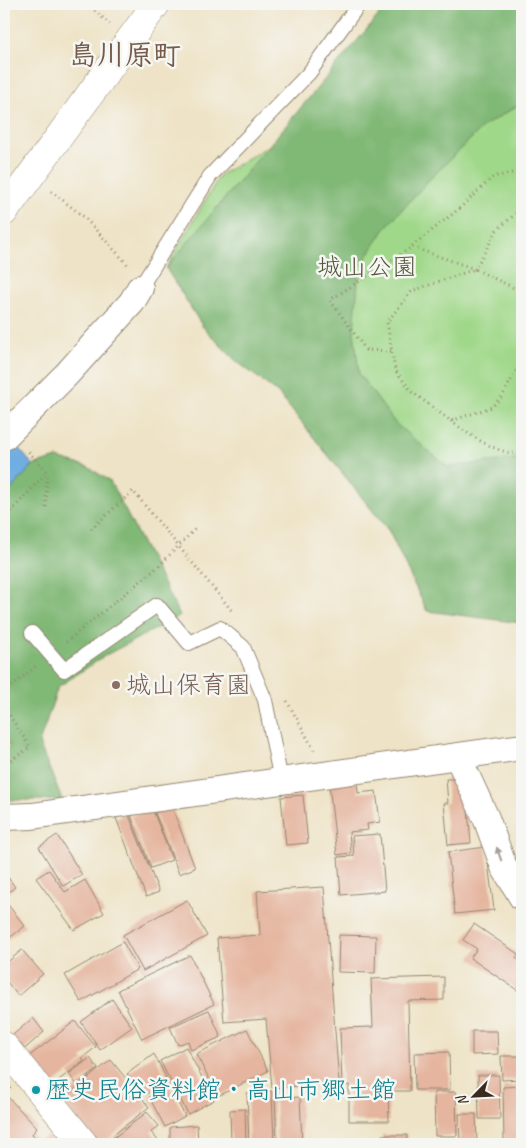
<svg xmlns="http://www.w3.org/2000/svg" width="526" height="1148" viewBox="0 0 526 1148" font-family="Caveat,'Klee One',sans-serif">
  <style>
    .green { fill: #a0d88a; stroke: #6e8154 }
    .forest { fill: #80b876; stroke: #5e714a }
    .water { fill: #6fade2; stroke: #556c80 }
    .building { fill: #e5b59f }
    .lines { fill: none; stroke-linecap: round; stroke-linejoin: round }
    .lane-casing { stroke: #948672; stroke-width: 16 }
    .street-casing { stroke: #948672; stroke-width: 28 }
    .secondary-casing { stroke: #948672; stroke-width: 29 }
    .path { stroke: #948672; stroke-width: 3; stroke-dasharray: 1 4; stroke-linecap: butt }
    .lane { stroke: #fff; stroke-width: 14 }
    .street { stroke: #fff; stroke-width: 26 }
    .secondary { stroke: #fff; stroke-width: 28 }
    .oneway { fill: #a79f9a }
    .education-dot { fill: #8d6e63; stroke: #f6f6f2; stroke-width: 2 }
    .culture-dot { fill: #0f9aa8; stroke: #f6f6f2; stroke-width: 2 }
    .labels { text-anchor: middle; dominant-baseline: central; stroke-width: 5; stroke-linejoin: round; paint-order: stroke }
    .park-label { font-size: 25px; fill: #545639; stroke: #f6f6f2 }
    .education-label { font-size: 25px; fill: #785e54; stroke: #f6f6f2; text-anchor: start }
    .culture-label { font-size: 25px; fill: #0d838f; stroke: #f6f6f2; text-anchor: start }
    .quarter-label { font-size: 28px; font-weight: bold; fill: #765b4b; stroke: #f6f6f2 }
  </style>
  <rect width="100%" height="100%" fill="#f6f6f2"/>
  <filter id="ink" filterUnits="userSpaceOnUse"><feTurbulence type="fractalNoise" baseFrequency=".02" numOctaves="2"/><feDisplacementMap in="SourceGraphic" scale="10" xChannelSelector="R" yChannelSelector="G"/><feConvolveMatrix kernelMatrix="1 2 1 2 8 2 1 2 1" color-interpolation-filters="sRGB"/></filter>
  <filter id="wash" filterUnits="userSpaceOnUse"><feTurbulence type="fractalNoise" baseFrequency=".0096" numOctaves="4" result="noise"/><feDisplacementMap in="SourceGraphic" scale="20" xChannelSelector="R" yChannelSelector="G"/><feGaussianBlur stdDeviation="1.12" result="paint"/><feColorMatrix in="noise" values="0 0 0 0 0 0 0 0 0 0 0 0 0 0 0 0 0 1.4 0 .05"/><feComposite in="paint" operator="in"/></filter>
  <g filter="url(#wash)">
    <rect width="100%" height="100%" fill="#eee3c6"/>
    <polygon class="green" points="522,4 522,539 427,611 389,531 278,393 235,360 203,327 166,268 220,175 427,51"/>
    <g class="forest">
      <polygon points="388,4 522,4 522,103 484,126 428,181 386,227 359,269 354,331 359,374 396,424 448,467 522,458 522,623 427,611 389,531 278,393 235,360 203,327 166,268"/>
      <polygon points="57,458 88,467 110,481 180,616 106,655 58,687 39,743 62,800 4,800 4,751 10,746 4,737 4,497 33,465"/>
    </g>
    <polygon class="water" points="15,444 33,465 4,497 4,455"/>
    <g id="blocks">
      <g class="building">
        <polygon points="446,779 457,779 467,800 471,843 448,845 444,803 448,803"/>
        <polygon points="357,781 358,793 376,791 380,822 367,824 368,830 349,832 351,853 337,855 329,784"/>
        <polygon points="303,795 308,843 286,845 281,797"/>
        <polygon points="172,807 195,868 179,874 155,813"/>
        <polygon points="152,808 172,860 151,868 131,816"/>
        <polygon points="128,813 159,892 146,897 116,818"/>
        <polygon points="380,834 385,891 341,895 338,857 354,856 352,836"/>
        <polygon points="57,835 82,875 63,886 39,847"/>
        <polygon points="486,847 494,910 455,914 448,852"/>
        <polygon points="49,870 65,892 85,880 104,913 74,930 36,878"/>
        <polygon points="4,872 15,887 5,895 4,894"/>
        <polygon points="324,887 339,1083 272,1088 266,1019 224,1022 217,938 260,935 257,891"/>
        <polygon points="4,900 25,926 4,942"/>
        <polygon points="187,900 207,936 143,971 123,935"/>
        <polygon points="474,924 518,954 516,958 522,962 522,982 517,990 470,958 477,949 463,940"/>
        <polygon points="339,935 376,936 375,973 338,972"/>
        <polygon points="123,942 138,969 81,1002 65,975"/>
        <polygon points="22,950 43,974 18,996 4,978 4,965"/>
        <polygon points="190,955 214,1004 142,1039 118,990"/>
        <polygon points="444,977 444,1000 408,1001 410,1091 388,1091 389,1121 349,1121 349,1085 342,1085 340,1028 373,1027 371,979"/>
        <polygon points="112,999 132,1027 100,1050 81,1022"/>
        <polygon points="209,1010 221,1037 191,1050 188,1041 178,1045 170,1027"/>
        <polygon points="33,1018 44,1032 20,1053 8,1039"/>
        <polygon points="75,1021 96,1047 82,1058 84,1061 51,1086 28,1057"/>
        <polygon points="247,1029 268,1071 218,1096 196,1054"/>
        <polygon points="472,1031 497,1031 498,1054 472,1055"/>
        <polygon points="186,1047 214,1100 188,1114 160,1061"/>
        <polygon points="449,1052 450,1090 415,1090 414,1053"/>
        <polygon points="154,1054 166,1077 146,1095 127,1074"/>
        <polygon points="501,1056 522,1056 522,1079 502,1080"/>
        <polygon points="90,1058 98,1069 77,1085 69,1074"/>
        <polygon points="111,1060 149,1107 102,1144 97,1144 61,1100"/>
        <polygon points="478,1075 499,1075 500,1119 479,1119"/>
        <polygon points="4,1080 11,1088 4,1095"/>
        <polygon points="169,1086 185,1116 165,1127 149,1097"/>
        <polygon points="522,1086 522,1144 504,1144 503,1087"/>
        <polygon points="272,1091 274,1144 249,1144 247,1093"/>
        <polygon points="434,1092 456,1092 457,1136 435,1136"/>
        <polygon points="7,1096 37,1128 32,1134 40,1142 47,1135 57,1144 4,1144 4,1100"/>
        <polygon points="300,1097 302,1144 277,1144 275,1098"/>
        <polygon points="245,1109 246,1144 231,1144 230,1110"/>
        <polygon points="147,1112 159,1126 151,1132 160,1143 106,1144"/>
        <polygon points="459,1114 476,1114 477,1144 460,1144"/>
        <polygon points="197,1125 198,1142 204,1142 204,1144 170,1144 170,1127"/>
        <rect x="382" y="1135" width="25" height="9"/>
      </g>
    </g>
  </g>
  <g filter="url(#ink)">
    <use href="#blocks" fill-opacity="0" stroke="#948672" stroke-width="1"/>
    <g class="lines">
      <defs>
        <g id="lane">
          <polyline points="140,288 210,176 309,73 359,4"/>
          <polyline points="32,633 64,670 157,605 189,643 220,628 243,647 265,700 281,781"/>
        </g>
        <g id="street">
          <polyline points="4,437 67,374 132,302 140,288"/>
          <polyline points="458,757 486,818 504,867 522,897"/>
          <polyline points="4,817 32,816 522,747"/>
        </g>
        <g id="secondary">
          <polyline points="4,212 156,4"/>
          <polyline points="4,1046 84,1144"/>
        </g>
      </defs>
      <use href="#lane" class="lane-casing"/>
      <use href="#street" class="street-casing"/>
      <use href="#secondary" class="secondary-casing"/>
      <g class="path">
        <polyline points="87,4 110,24"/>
        <polyline points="51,191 84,217 129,266"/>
        <polyline points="412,246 460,208 493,177 522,171"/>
        <polyline points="522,292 475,269 412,291 387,322 395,370 412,392 451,421 492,407 503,395 522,360"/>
        <polyline points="391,351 366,350 330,300 412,247 475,269 497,230 522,208"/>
        <path d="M451,421C467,434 502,457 522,453"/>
        <polyline points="46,507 47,473"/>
        <polyline points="4,519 47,472 26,449"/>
        <polyline points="91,529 133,491 233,612"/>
        <polyline points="66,642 159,566 195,529"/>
        <polyline points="4,693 36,666"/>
        <polyline points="287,701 314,750"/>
        <polyline points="4,707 30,747 4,765"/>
      </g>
      <use href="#lane" class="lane"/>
      <use href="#street" class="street"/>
      <use href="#secondary" class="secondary"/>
    </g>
    <defs><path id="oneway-solid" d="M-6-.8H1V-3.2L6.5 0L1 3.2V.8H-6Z" transform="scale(1.25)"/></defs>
    <use class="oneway" href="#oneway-solid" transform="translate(499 854) rotate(-109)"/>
  </g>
  <circle class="education-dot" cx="116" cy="685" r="5"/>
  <circle class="culture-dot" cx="36" cy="1090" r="5"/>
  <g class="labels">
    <g class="park-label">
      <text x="367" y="267">城山公園</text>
    </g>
    <g class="education-label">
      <text x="126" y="685">城山保育園</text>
    </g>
    <g class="culture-label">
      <text x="46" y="1090">歴史民俗資料館・高山市郷土館</text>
    </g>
    <g class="quarter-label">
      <text x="125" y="54">島川原町</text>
    </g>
  </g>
  <rect width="526" height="1148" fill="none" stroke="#f6f6f2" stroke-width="20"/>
  <g transform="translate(474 1096) rotate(246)" stroke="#f6f6f2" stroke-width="4" paint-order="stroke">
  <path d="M0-4L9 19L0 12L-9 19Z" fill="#3b2a1e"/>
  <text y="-8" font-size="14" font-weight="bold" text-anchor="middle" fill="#3b2a1e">N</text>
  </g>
</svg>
